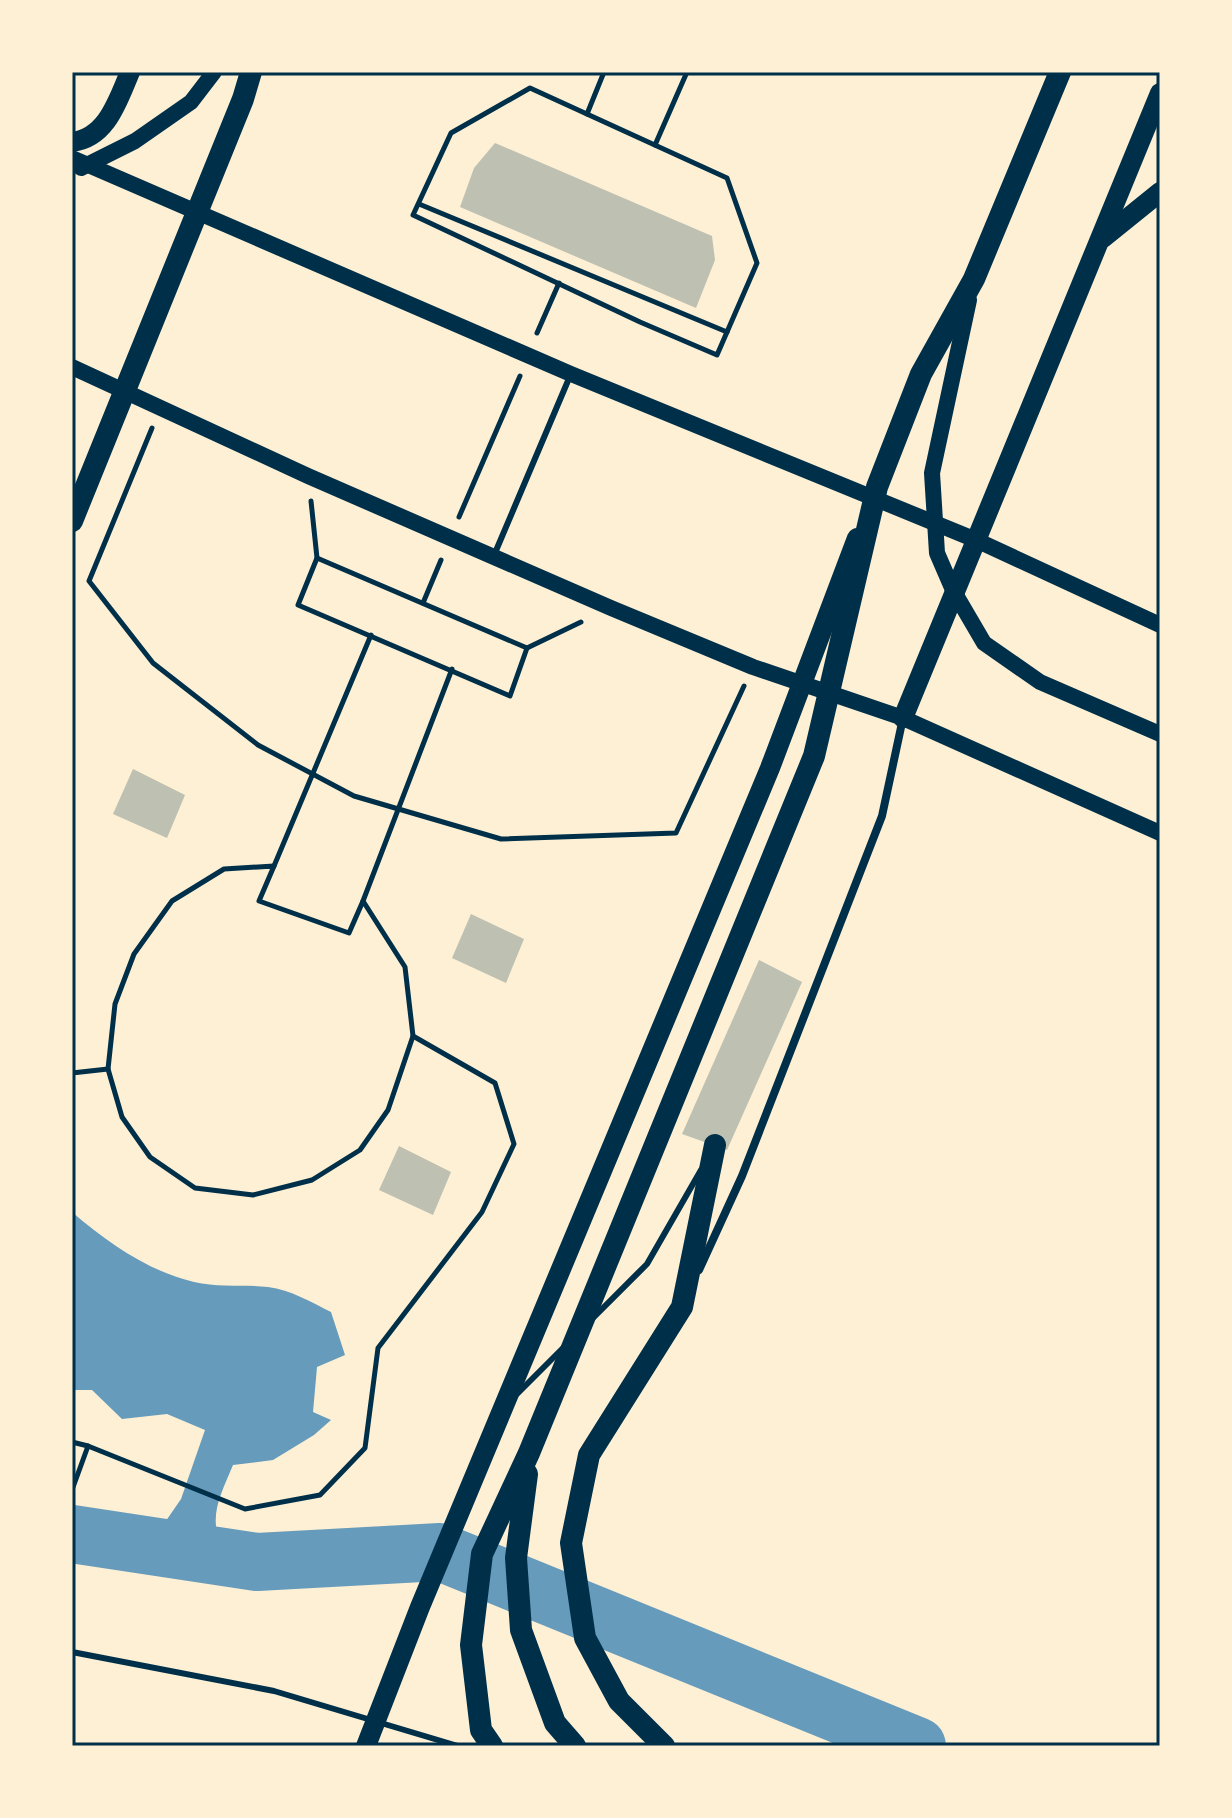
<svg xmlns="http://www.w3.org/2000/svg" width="1232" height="1818" viewBox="0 0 1232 1818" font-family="'Sofia Sans Condensed',sans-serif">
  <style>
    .water { fill: #669bbc }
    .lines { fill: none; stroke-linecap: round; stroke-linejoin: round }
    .river { stroke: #669bbc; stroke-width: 58 }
    .building { fill: #bec0b2 }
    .path { stroke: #003049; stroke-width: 5 }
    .service { stroke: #003049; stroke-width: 6 }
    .minor { stroke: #003049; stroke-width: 8 }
    .secondary { stroke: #003049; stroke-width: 16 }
    .primary { stroke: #003049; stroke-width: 20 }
    .trunk { stroke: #003049; stroke-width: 22 }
    .neatline { fill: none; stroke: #003049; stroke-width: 3 }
  </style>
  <rect width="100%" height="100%" fill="#fdf0d5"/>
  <path class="water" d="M72,1212C108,1243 148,1271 194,1282C219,1288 244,1284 268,1287C291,1290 311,1302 331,1312L345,1355L317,1367L313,1412L331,1420L314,1435L273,1460L233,1465C218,1501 206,1520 227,1558L132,1543L159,1531L181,1499L205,1430L167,1414L122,1419L92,1390H72Z"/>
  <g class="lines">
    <polyline class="river" points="72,1534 257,1562 440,1552 917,1746"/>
  </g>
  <g class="building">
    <polygon points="495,143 712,236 715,260 696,308 460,207 474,168"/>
    <polygon points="133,769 185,795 167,838 113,814"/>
    <polygon points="471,914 524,939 506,983 452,958"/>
    <polygon points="759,960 802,982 727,1150 682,1134"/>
    <polygon points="399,1146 451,1172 433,1215 379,1190"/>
  </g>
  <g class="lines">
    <g class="path">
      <polygon points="530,88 727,178 757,263 717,355 640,322 413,215 451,133"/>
      <polyline points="587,114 604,72"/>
      <polyline points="655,145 687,72"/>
      <polyline points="419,204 727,332"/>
      <polyline points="537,333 559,283"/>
      <polyline points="152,428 89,581 153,663 258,745 354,796 501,839 676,833 744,686"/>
      <polyline points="311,501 317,558 298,605 510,696 527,648 581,622"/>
      <polyline points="459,517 520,376"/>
      <polyline points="317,558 527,648"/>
      <polyline points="423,603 441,560"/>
      <polyline points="274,866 371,635"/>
      <polyline points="363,901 452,669"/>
      <polyline points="108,1069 122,1117 150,1157 195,1188 253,1195 312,1180 360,1150 388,1110 413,1036"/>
      <polyline points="72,1073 108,1069 115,1004 134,954 172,901 224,869 274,866 259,901 349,933 363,901 405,967 413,1036 495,1083 514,1144 482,1212 378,1348 365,1448 320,1495 245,1509 88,1446 72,1490"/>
      <polyline points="72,1442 88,1446"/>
    </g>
    <g class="service">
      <polyline points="495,553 570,376"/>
      <polyline points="593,1318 647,1264 701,1170"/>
      <polyline points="517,1394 563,1348"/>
      <polyline points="72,1652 274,1691 458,1746"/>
    </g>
    <polyline class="minor" points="699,1270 742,1176 882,816 903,718"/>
    <g class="secondary">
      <polyline points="72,158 571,374 976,540 1160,625"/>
      <polyline points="81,168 135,141 191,102 214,72"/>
      <polyline points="969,300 932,473 937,553 953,590 984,643 1040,682 1160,734"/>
      <polyline points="72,367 308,476 611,608 753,667 903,718 1160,833"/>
    </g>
    <g class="primary">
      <path d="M72,142C107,138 118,100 130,72"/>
      <polyline points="1103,238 1160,192"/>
      <polyline points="903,718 1160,93"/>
      <polyline points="366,1746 420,1607 770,768 857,538"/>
    </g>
    <g class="trunk">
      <polyline points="72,521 243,99 251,72"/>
      <polyline points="527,1474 516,1558 521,1630 555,1723 575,1746"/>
      <polyline points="492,1746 481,1730 471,1645 482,1554 529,1453 814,756 877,487 921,374 974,279 1060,72"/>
      <polyline points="664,1746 619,1701 585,1638 571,1543 589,1455 682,1307 715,1145"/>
    </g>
  </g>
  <rect width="1232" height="1818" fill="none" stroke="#fdf0d5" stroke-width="148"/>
  <rect x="74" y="74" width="1084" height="1670" class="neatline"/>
</svg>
